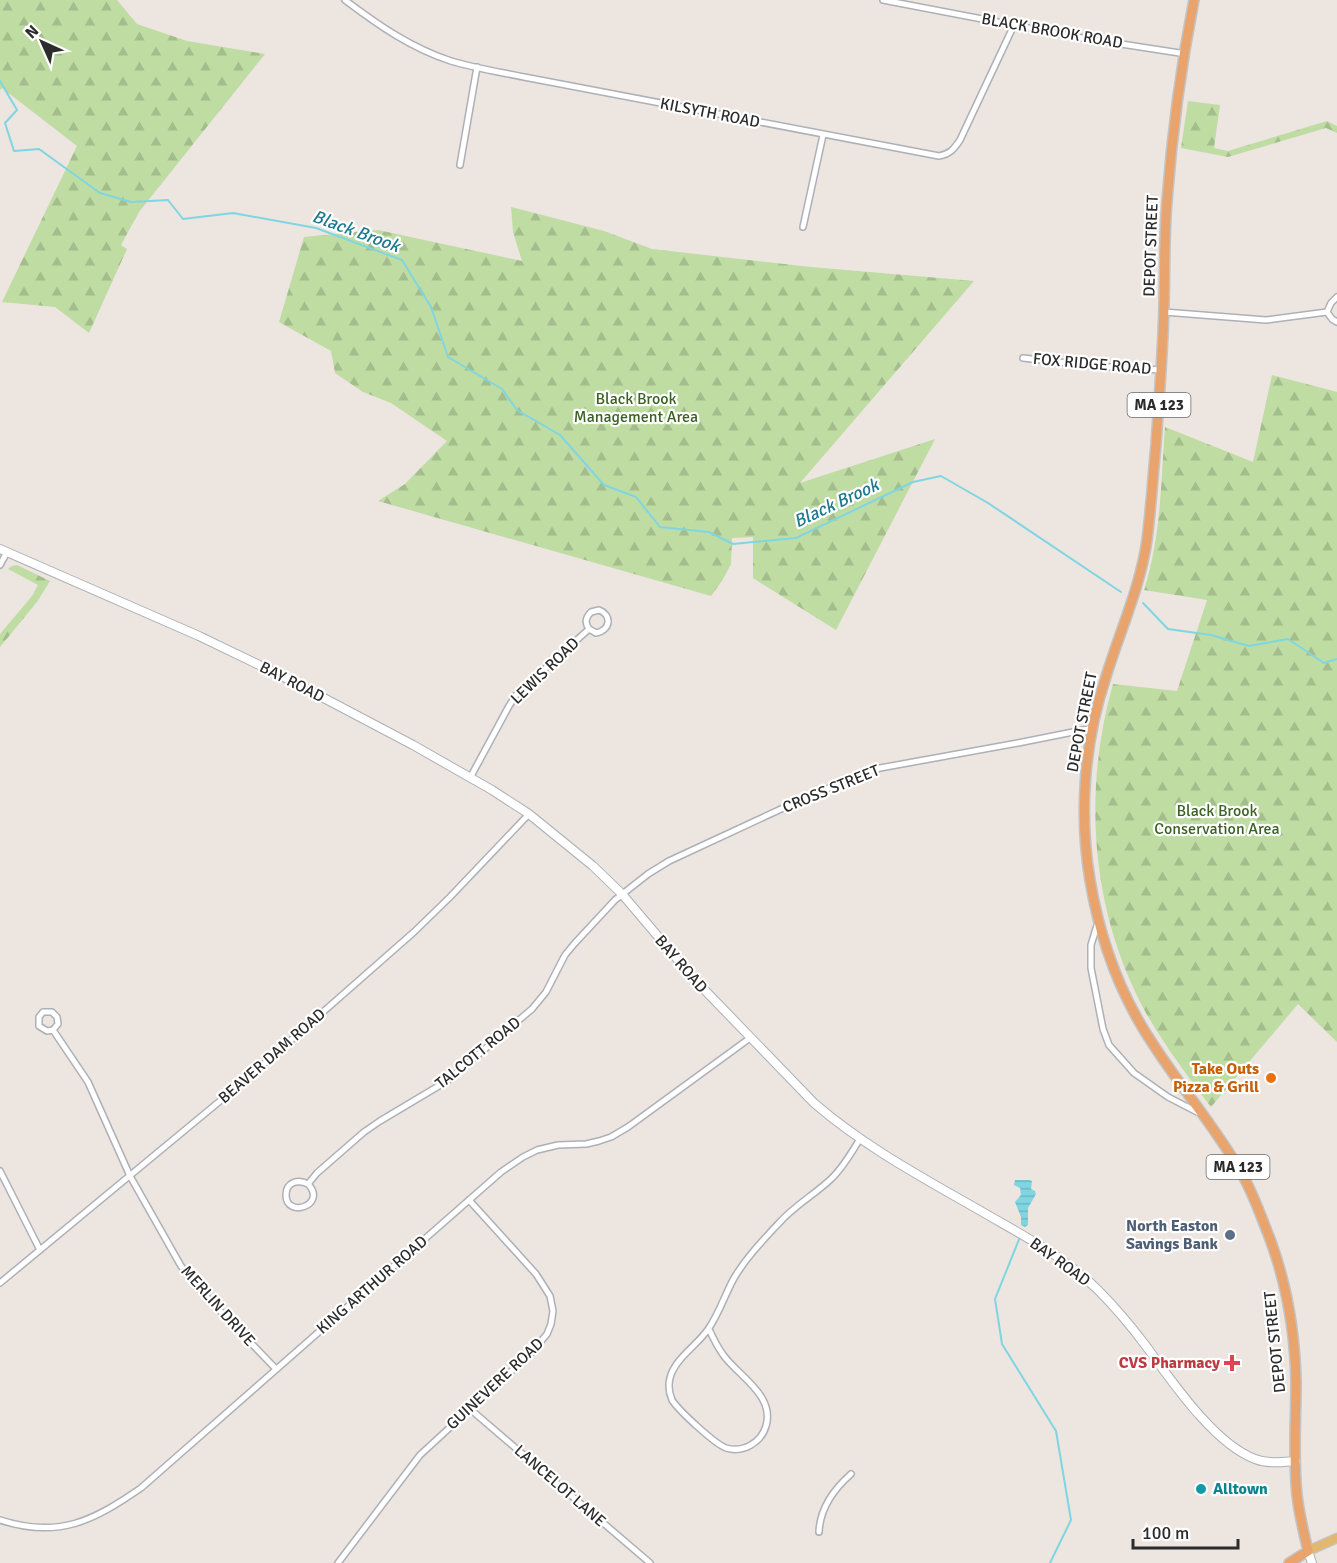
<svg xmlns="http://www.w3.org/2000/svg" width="1337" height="1563" viewBox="0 0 1337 1563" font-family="Signika,sans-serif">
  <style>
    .forest { fill: url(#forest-firs) }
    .water { fill: url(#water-rules) }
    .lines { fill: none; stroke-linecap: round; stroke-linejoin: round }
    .stream { stroke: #7fd6e2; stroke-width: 2 }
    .minor-casing { stroke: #adb0b7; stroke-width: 8 }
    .secondary-casing { stroke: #adb0b7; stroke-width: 10 }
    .primary-casing { stroke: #c4c4c4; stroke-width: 11 }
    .trunk-casing { stroke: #c4c4c4; stroke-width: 12 }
    .minor { stroke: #fff; stroke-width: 5 }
    .secondary { stroke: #fff; stroke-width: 8 }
    .primary { stroke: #e2b76f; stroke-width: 8 }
    .trunk { stroke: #e8a46c; stroke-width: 9 }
    .food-dot { fill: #e8710a; stroke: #fff; stroke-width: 2 }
    .service-dot { fill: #5c6f8a; stroke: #fff; stroke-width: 2 }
    .health-dot { fill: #e0444e; stroke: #fff; stroke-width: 2 }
    .culture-dot { fill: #0f9aa8; stroke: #fff; stroke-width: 2 }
    .labels { text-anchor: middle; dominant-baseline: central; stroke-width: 4.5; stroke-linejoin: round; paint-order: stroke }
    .shield { fill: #fff; stroke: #6b6b6b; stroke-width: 1.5 }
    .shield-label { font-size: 15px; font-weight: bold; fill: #2c2c2c }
    .street-label { font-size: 16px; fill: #2c2c2c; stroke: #fff }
    .park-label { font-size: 16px; fill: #396223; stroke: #fff }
    .food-label { font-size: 16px; font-weight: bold; fill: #c56008; stroke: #fff; text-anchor: end }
    .service-label { font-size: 16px; font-weight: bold; fill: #4e5e75; stroke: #fff; text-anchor: end }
    .health-label { font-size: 16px; font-weight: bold; fill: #be3a42; stroke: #fff; text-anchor: end }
    .culture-label { font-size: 16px; font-weight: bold; fill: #0d838f; stroke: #fff; text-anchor: start }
    .water-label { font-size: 18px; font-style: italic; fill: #1d7990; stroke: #fff }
  </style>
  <defs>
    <pattern id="forest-firs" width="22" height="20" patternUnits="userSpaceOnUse" patternTransform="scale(1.5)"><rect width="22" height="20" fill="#bfdca3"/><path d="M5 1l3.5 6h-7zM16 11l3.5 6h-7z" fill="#a4bd8c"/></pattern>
    <pattern id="water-rules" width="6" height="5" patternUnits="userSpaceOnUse" patternTransform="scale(1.5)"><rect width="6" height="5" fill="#7fd6e2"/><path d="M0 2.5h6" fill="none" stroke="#6eb8c2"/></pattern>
  </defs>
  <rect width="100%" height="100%" fill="#ece5e0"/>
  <g class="forest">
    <polygon points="0,0 117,0 137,24 187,41 265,54 139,212 121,245 127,249 89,333 55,307 2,302 77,146 2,88 0,90"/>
    <polygon points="1188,101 1220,105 1214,148 1228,151 1327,121 1337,126 1337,133 1326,128 1228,157 1181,148"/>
    <polygon points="511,207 604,231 652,249 811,267 974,281 800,483 935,439 836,630 753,578 753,537 732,538 731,564 722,581 711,596 378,501 405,484 447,441 391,403 363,392 335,373 331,351 279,322 304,237 378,230 522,261 513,232"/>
    <path d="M1272,375L1337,392V1042L1298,1004L1211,1107C1188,1077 1165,1046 1146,1013C1091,912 1082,794 1113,684L1177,691L1207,600L1144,590C1161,537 1161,482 1165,427L1253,462Z"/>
    <polygon points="17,565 50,581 37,602 0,647 0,634 32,596 38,585 8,569 12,566"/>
  </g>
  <polygon class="water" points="1015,1180 1029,1180 1032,1181 1031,1189 1035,1191 1036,1194 1028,1208 1028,1225 1025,1227 1021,1225 1021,1217 1015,1202 1021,1195 1020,1188 1014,1185"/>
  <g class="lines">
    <g class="stream">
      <polyline points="0,81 17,110 5,123 14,151 39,149 100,193 131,202 168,200 183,219 233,213 316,228 402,260 431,307 448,357 502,389 517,410 560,435 604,485 636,497 660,527 709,532 733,544 796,538 913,482 941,476 988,503 1121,592"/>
      <polyline points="1143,603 1168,629 1211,635 1249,646 1288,639 1324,663 1337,659"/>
      <polyline points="1020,1237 995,1299 1002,1344 1056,1431 1071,1520 1050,1563"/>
    </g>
    <defs>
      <g id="minor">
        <path d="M345,0C378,25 411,48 451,61C474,68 500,72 524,77L939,156C950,154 954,149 960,140L1014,25"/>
        <polyline points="883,0 1076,37 1186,54"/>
        <polyline points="460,165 477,67"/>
        <polyline points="803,227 823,135"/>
        <polyline points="1337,297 1331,303 1327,312 1332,319 1337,322"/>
        <polyline points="1164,312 1266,320 1327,312"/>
        <polyline points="1023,358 1094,366 1161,370"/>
        <polyline points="0,565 7,552"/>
        <path d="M470,778L509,706L516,695L589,629L596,633C611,630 612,615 599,610L591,612C586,617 584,622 589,629"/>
        <polyline points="1098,922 1091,945 1091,968 1103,1029 1109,1045 1134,1073 1168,1097 1201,1114"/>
        <polyline points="53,1030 47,1031 39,1026 39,1017 43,1012 52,1012 57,1017 58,1024 53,1030 88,1082 130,1176 181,1266 197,1287 276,1369"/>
        <polyline points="0,1171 40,1250"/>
        <path d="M308,1184C328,1205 286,1219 286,1195C286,1182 298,1179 308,1184L317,1173L364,1132L380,1121L447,1081L532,1009L546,992L565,955L575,943L615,900L648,874L669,861L781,809L838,784L880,768L1018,743L1093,728"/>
        <polyline points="0,1283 249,1077 414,932 450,897 529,814"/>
        <path d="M709,1329C713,1338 718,1348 724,1356C740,1377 775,1396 766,1426C761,1443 743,1453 726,1448C715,1444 679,1411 672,1400C669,1393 668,1386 670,1378C675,1358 698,1345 709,1328C719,1313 725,1295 733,1280C744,1260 763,1240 779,1223C794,1206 814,1195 831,1179C843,1168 851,1153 860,1139"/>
        <polyline points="470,1409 650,1563"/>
        <path d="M0,1520C59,1539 93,1521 141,1488L501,1172L523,1157L537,1150L558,1145L586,1144L599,1141L611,1137L628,1127L750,1038"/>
        <path d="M819,1532C820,1509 834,1489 851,1474"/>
        <polyline points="338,1563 420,1455 532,1352 547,1334 551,1324 553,1311 550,1296 536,1274 469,1200"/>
      </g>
      <g id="secondary">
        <path d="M0,549L199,636L282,676L413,745L492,790L529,814L593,866L622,894L695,980L814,1103C866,1148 927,1180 986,1214C1026,1237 1066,1258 1098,1290C1115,1307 1131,1326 1146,1346C1171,1380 1214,1444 1255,1459C1268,1464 1282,1462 1296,1461"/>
        <polyline points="1308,1551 1312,1563"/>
      </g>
      <polyline id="primary" points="1308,1551 1337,1538"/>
      <path id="trunk" d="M1194,0C1181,66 1172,134 1167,201C1164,236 1165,271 1164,306C1163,352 1159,398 1156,444C1153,476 1151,508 1147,540C1140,589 1119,633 1105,680C1084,744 1079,814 1090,880C1098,928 1113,975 1137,1018C1167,1072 1210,1118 1241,1172C1253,1193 1261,1216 1270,1239C1287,1285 1295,1333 1296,1382C1296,1420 1293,1458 1297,1495C1299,1514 1304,1533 1308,1551L1289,1563"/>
    </defs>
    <use href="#minor" class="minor-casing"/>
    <use href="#secondary" class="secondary-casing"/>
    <use href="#primary" class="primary-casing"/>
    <use href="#trunk" class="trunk-casing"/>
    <use href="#minor" class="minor"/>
    <use href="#secondary" class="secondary"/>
    <use href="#primary" class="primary"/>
    <use href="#trunk" class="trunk"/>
  </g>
  <circle class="food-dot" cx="1271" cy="1078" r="6"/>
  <circle class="service-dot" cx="1230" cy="1235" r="6"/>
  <path class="health-dot" d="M1229 1354h6v6h6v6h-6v6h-6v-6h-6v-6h6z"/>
  <circle class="culture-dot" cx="1201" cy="1489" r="6"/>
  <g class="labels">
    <g class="shield">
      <rect x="1127.5" y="393" width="63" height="24" rx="4.5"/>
      <rect x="1206.5" y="1155" width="63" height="24" rx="4.5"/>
    </g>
    <g class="shield-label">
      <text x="1159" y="405">MA 123</text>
      <text x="1238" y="1167">MA 123</text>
    </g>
    <g class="street-label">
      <text transform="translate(1052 31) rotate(10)">BLACK BROOK ROAD</text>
      <text transform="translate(710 113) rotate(11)">KILSYTH ROAD</text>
      <text transform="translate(1151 246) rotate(-88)">DEPOT STREET</text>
      <text transform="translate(1092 364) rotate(5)">FOX RIDGE ROAD</text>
      <text transform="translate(545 671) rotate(-44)">LEWIS ROAD</text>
      <text transform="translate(292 682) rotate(27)">BAY ROAD</text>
      <text transform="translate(1082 722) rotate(-79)">DEPOT STREET</text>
      <text transform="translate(831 789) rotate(-22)">CROSS STREET</text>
      <text transform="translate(681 964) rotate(49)">BAY ROAD</text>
      <text transform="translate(478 1053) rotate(-39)">TALCOTT ROAD</text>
      <text transform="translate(272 1056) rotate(-41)">BEAVER DAM ROAD</text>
      <text transform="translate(1060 1262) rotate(36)">BAY ROAD</text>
      <text transform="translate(372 1285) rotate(-41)">KING ARTHUR ROAD</text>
      <text transform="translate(218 1306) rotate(48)">MERLIN DRIVE</text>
      <text transform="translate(1275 1342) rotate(-96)">DEPOT STREET</text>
      <text transform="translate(495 1384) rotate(-43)">GUINEVERE ROAD</text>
      <text transform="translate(560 1486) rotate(41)">LANCELOT LANE</text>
    </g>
    <g class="park-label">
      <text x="636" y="399">Black Brook<tspan x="636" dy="18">Management Area</tspan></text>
      <text x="1217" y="811">Black Brook<tspan x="1217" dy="18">Conservation Area</tspan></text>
    </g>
    <g class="food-label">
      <text x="1259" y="1069">Take Outs<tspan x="1259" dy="18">Pizza &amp; Grill</tspan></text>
    </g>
    <g class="service-label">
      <text x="1218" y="1226">North Easton<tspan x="1218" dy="18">Savings Bank</tspan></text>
    </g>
    <g class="health-label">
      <text x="1220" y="1363">CVS Pharmacy</text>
    </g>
    <g class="culture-label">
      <text x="1213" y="1489">Alltown</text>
    </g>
    <g class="water-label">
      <text transform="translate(356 231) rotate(20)">Black Brook</text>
      <text transform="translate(836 503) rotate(-25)">Black Brook</text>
    </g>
  </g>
  <g transform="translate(42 42) rotate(315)" stroke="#ffffff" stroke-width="4.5" paint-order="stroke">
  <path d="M0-4.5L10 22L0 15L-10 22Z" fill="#2c2c2c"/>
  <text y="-9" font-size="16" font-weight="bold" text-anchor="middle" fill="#2c2c2c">N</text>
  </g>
  <path d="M1133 1539v9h105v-9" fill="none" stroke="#2c2c2c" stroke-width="3"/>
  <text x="1142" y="1539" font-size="18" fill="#2c2c2c" stroke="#ffffff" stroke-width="4.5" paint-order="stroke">100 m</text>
</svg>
